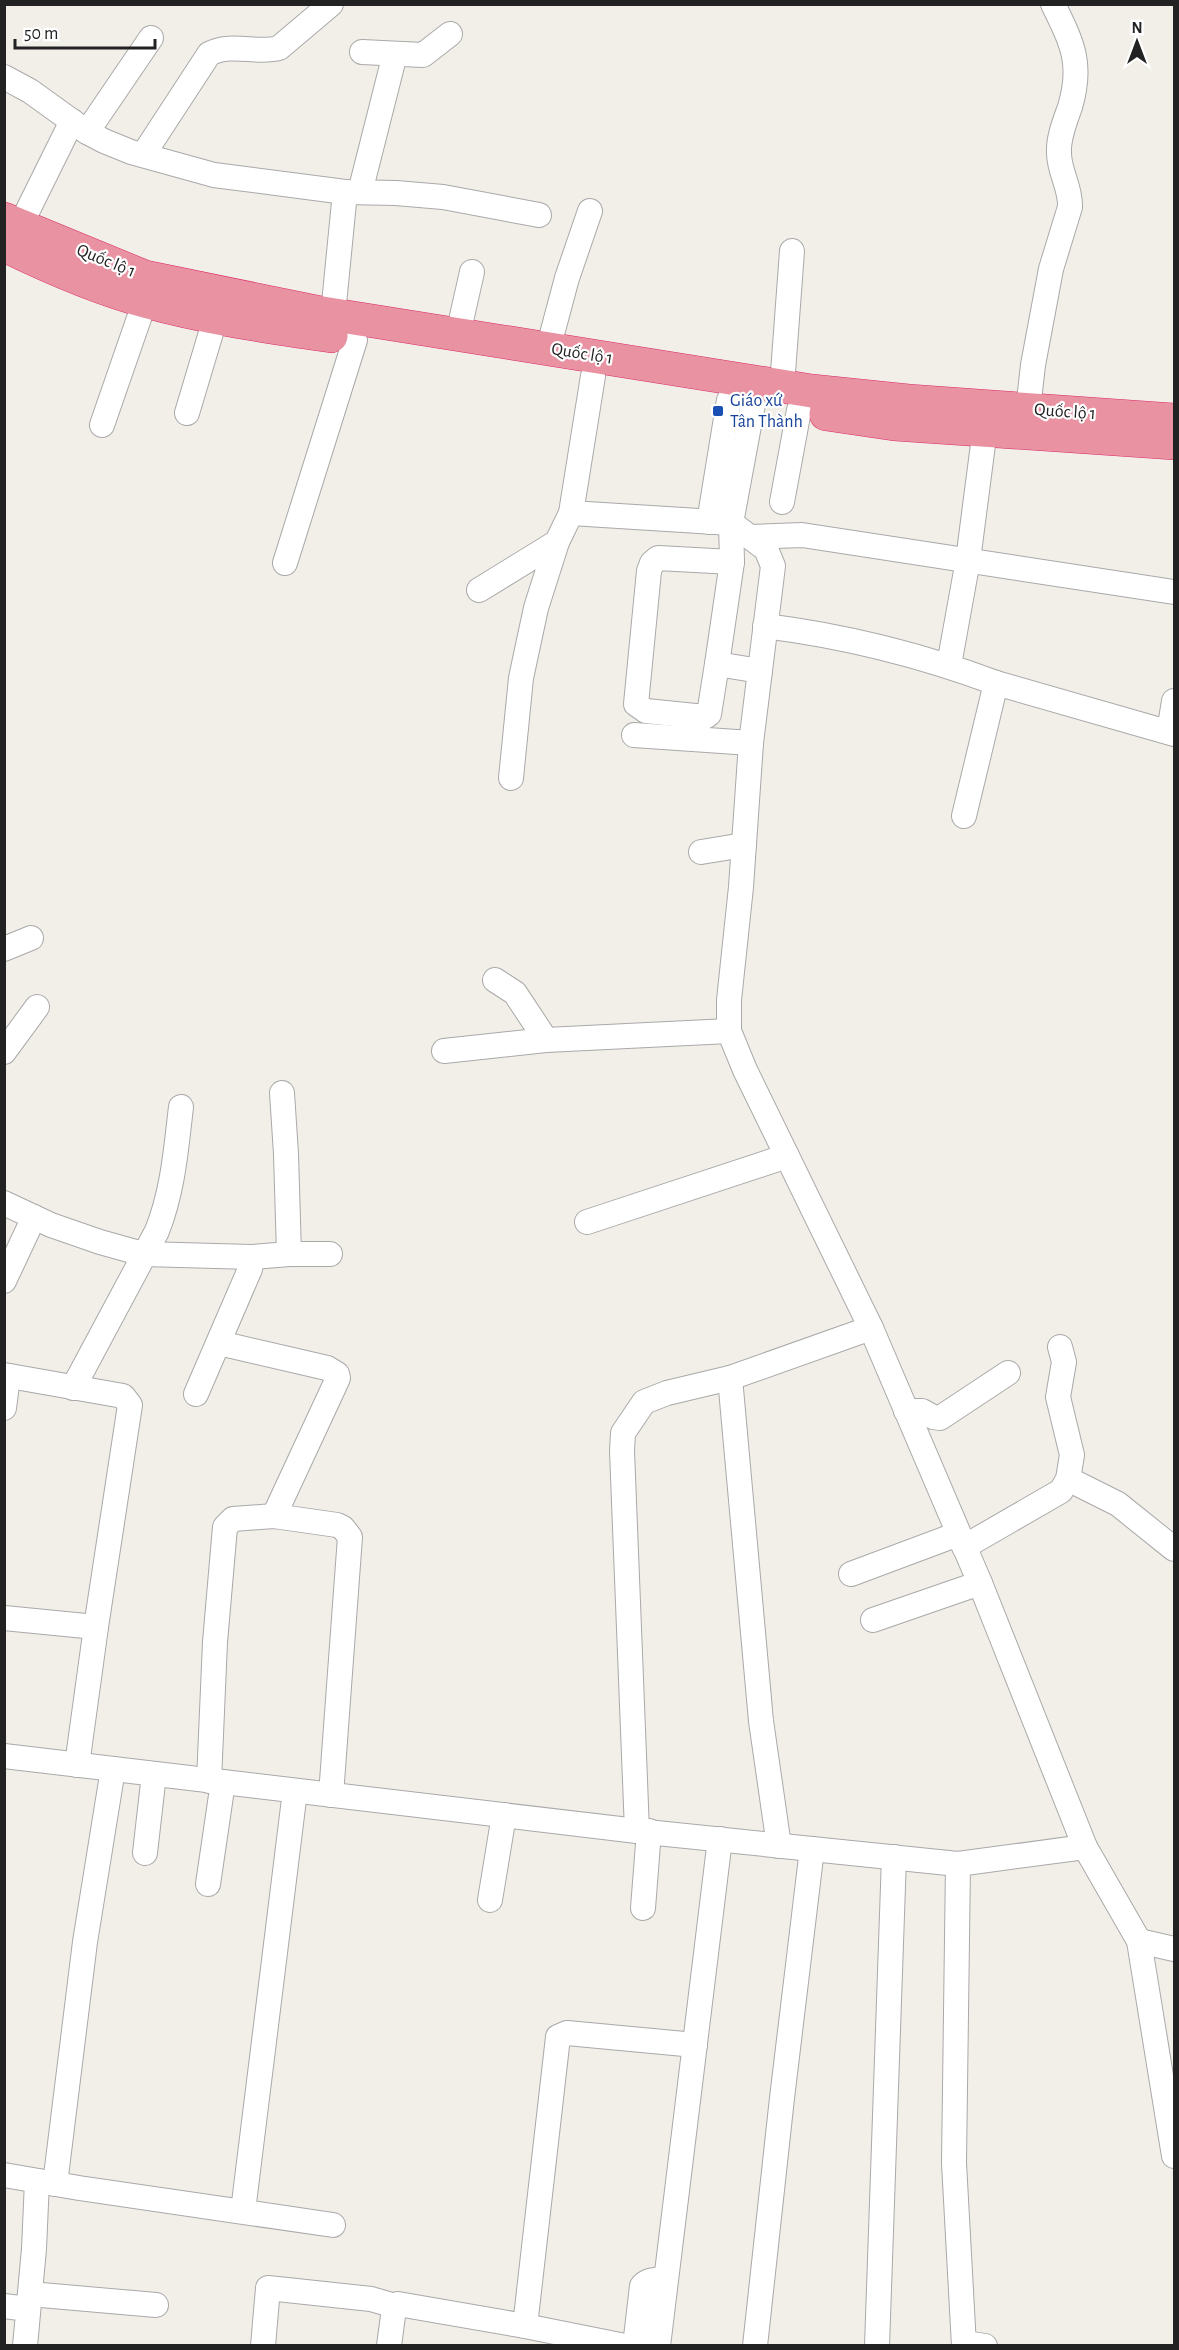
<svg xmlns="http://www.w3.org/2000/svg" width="1179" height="2350" viewBox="0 0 1179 2350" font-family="'Alegreya Sans',sans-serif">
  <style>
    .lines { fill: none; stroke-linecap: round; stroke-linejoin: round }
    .minor-casing { stroke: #a9a9a9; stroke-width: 26 }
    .highway-casing { stroke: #dc2a67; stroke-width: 34 }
    .minor { stroke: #fff; stroke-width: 24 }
    .highway { stroke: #e892a2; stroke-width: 33 }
    .transit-dot { fill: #1a4fb4; stroke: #fff; stroke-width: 2 }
    .labels { text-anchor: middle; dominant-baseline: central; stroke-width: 4.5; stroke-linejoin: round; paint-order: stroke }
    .street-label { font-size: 18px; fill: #222; stroke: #fff }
    .transit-label { font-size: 18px; fill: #164399; stroke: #fff; text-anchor: start }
  </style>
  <rect width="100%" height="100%" fill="#f2efe9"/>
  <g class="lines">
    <defs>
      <g id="minor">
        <polyline points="362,52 423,55 450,34"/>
        <polyline points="4,77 30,91 87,132 104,141 131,152 214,175 345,192 396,193 443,197 539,215"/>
        <polyline points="87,132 151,38"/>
        <path d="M143,155L209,54C231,42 256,54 279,48L331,4"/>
        <polyline points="360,192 395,54"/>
        <polyline points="20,226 72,121"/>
        <polyline points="333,314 345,192"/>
        <polyline points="458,334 472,272"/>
        <polyline points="548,349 567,278 590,211"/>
        <polyline points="782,386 792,251"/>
        <path d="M1028,409L1033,365L1051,269L1070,207C1071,188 1059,172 1059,153C1058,138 1065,121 1070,107C1083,63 1072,43 1053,4"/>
        <polyline points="187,413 216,316"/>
        <polyline points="102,425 145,301"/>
        <polyline points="782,502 799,410"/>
        <polyline points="571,513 731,523 753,404"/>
        <polyline points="709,522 729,400"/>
        <polyline points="731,523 766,549 773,566 751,743 741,887 729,1000 729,1031 745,1070 871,1328 980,1583 1085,1847 1139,1941 1174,2156"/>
        <polyline points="731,523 732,562 717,664 760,671"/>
        <polyline points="752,537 802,535 1174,592"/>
        <polyline points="285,563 355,340"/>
        <polyline points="479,590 557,542 571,513 593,376"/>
        <path d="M765,626C845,636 921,655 996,683L964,816"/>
        <polyline points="717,664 709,714 705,717 646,711 636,704 649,571 652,563 658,558 732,562"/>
        <polyline points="949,665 968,560 985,429"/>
        <polyline points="996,683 1174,734"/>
        <polyline points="1169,732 1174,701"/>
        <polyline points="634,735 751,743"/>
        <polyline points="511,778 521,678 536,608 557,542"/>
        <polyline points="701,852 744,845"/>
        <polyline points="4,949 31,938"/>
        <polyline points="495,980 515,993 546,1040 729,1031"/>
        <polyline points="444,1051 546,1040"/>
        <polyline points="4,1052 37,1007"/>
        <polyline points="282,1093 286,1154 289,1254"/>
        <polyline points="4,1203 51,1225 100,1242 143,1254 252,1257 289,1254 330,1254"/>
        <polyline points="587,1222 787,1156"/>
        <polyline points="4,1281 34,1217"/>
        <polyline points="219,1343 327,1368 337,1374 338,1378 333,1389 274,1516"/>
        <polyline points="4,1375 123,1396 130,1405 96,1627 4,1618"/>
        <polyline points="730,1378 761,1721 779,1846"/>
        <path d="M73,1388L157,1231C173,1191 176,1149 181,1107"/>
        <polyline points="196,1394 250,1269 252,1257"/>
        <polyline points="4,1408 8,1376"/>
        <polyline points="906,1411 922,1411 933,1417 940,1418 1008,1373"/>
        <polyline points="1068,1479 1118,1504 1174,1549"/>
        <polyline points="964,1547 1061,1491 1068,1479 1072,1455 1058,1397 1064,1362 1060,1347"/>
        <polyline points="851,1574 958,1534"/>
        <polyline points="873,1620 980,1583"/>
        <polyline points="4,1756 637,1831 958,1864 1085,1847"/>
        <polyline points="77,1765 96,1627"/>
        <polyline points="209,1781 215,1642 225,1527 233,1519 274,1516 337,1525 343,1528 350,1537 331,1795"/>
        <polyline points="637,1831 622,1451 623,1433 644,1402 667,1393 730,1378 871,1328"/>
        <polyline points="145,1853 154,1774"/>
        <polyline points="958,1864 954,2163 964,2346"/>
        <polyline points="208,1884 223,1782"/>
        <polyline points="490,1900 504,1815"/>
        <polyline points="643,1908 649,1831"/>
        <polyline points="1139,1941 1174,1949"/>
        <polyline points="4,2175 79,2188 333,2225"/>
        <polyline points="55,2184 85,1942 113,1769"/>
        <polyline points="243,2211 295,1791"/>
        <polyline points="30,2294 156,2305"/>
        <polyline points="4,2306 28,2309"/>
        <polyline points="525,2326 558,2037 567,2033 695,2045"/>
        <polyline points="964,2343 985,2346"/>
        <polyline points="25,2346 34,2249 37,2181"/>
        <polyline points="263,2346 268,2288 371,2299 395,2306"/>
        <polyline points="389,2346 394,2308 398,2304 525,2326 625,2346"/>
        <path d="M635,2346L642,2286C648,2279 656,2280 665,2279"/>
        <polyline points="658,2346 720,1839"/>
        <polyline points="755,2346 782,2098 812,1849"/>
        <polyline points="877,2346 894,1857"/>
      </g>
      <g id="highway">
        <polyline points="4,219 145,277 316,312 812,391 909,401 1174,420"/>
        <path d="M4,245C49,267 97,288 145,301C206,318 269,327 331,336"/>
        <polyline points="826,414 894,424 1174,443"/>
      </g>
    </defs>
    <use href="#minor" class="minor-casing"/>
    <use href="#highway" class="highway-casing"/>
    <use href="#minor" class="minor"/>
    <use href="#highway" class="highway"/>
  </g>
  <rect class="transit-dot" x="712" y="405" width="12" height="12" rx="3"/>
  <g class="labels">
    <g class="street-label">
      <text transform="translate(106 261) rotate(22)">Quốc lộ 1</text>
      <text transform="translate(582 354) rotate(9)">Quốc lộ 1</text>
      <text transform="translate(1065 412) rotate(4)">Quốc lộ 1</text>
    </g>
    <g class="transit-label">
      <text x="730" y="401">Giáo xứ<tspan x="730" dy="21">Tân Thành</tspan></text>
    </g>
  </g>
  <rect width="1179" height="2350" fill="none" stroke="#222222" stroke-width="12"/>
  <g transform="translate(1137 42)" stroke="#ffffff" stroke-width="4.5" paint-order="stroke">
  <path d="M0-4.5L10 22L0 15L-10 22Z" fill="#222222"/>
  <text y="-9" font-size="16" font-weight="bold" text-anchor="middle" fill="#222222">N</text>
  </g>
  <path d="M15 39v9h140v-9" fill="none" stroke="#222222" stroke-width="3"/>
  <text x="24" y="39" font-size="18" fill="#222222" stroke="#ffffff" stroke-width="4.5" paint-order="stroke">50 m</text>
</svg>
